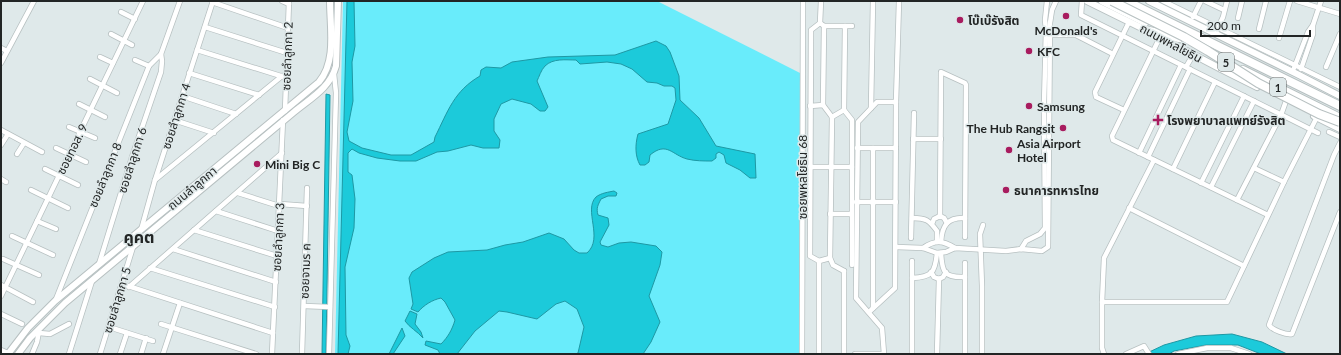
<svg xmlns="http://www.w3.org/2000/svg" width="1341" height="355" viewBox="0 0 1341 355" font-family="Lato,'Noto Sans Thai',sans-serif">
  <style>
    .green { fill: #69ecfb }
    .water { fill: #1ccada; stroke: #1e98a4 }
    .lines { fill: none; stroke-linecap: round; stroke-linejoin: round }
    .street-casing { stroke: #b7c0c1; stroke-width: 6 }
    .secondary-casing { stroke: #b7c0c1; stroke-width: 8 }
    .highway-casing { stroke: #b7c0c1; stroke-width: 10 }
    .street { stroke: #fff; stroke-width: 4.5 }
    .secondary { stroke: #fff; stroke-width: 6 }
    .highway { stroke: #fff; stroke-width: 8 }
    .highway-bridge-casing { stroke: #b7c0c1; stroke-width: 10; stroke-linecap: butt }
    .highway-bridge { stroke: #fff; stroke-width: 8 }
    .poi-dot { fill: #a81c5f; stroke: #dfe9ea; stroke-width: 1.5 }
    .labels { text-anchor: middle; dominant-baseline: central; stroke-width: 3; stroke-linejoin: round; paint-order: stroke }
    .shield { fill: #dfe9ea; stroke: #5b6060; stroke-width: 1 }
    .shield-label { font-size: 11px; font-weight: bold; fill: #222525 }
    .poi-label { font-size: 12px; font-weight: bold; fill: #222525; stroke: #dfe9ea; text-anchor: start }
    .street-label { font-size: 12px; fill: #222525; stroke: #dfe9ea }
    .district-label { font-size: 16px; font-weight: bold; fill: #222525; stroke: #dfe9ea }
  </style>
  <rect width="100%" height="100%" fill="#dfe9ea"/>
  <polygon class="green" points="343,1 657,1 800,73 799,354 335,354"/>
  <g class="water">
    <path d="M347,1H354L355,46L352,62L353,101L347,132L349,141L362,148L391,155H411L434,142L435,137C448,111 454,91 480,76L481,70L486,67L501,68L512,62L548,57L615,55L656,41L666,46L670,52L679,76L680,100L699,118L716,146L755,154L756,178H750L740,170L726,163L724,155L719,152L716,154V158L712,161C704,161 695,161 687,159C672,155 667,141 650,155L649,162L645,165H640C635,156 635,145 638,134L668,124L676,100L675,88L672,86H664L657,83L647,82L632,69L621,64L607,62L580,64L576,60C566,60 553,58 545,66C541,70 539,77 537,81L548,107L545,111H540L531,104L512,99L501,104L494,119V131L500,140L499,148H483L471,145L448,151L437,152L416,161H400L377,158L359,153L352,149L348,153V172L352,175L355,199L354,228L345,267L346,335L350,346L348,354H338Z"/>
    <polygon points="326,94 330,95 326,354 322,354"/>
    <path d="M614,191L617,193L616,196H608L601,199C598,205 596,208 598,215L608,218L609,225L600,242L601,245L608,247L619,243L631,242L656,246L662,252L660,265L649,296L660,322L651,342L643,354H576L578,353L584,327L577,309L565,301L556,304L537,319L507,312L499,311L475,331L457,354H440L438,350L425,345L426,341L441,344C448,337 452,330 455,320L445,302L441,298C432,300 424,305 418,312L411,309L413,304L409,278L412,272L434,258L448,252L487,250L505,245L523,242L549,233L564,239L574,250L579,253H587C604,238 583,210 596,197C601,193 609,192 614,191Z"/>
    <path d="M410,311L417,314L415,324L421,332L423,338C417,331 410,328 405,321Z"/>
    <polygon points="402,328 405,336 393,354 389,354"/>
    <polygon points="1232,334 1262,342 1287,354 1261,354 1238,345 1206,345 1174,351 1169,354 1145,354 1164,345 1196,336"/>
  </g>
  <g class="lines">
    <defs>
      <g id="street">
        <polyline points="282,1 289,4"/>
        <polyline points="821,1 820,23 824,26 823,105"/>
        <polyline points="1082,1 1081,15 1318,133"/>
        <polyline points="1163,1 1340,87"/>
        <polyline points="1205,1 1224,10"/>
        <polyline points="1297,1 1340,14"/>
        <polyline points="212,2 288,28"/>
        <polyline points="121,12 135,19"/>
        <polyline points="1193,17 1201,1"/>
        <polyline points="1238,18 1242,1"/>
        <polyline points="820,23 811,30 810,256 819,261 830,258"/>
        <polyline points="824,26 852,26"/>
        <polyline points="205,27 287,53"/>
        <polyline points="1259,29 1266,1"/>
        <polyline points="1217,30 1223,17 1227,1"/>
        <polyline points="111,34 132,45"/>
        <polyline points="1050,35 1076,35 1113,54"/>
        <polyline points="1160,37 1112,136 1113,140 1268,215"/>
        <polyline points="1279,38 1290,1"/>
        <polyline points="1,48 7,51"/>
        <polyline points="197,50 284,77"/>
        <polyline points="100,57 113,63"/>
        <polyline points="135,60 149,66"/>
        <polyline points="1,63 34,1"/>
        <polyline points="1186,67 1193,55"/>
        <polyline points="1326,67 1340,34"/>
        <polyline points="1294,68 1308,32 1313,25"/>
        <polyline points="1301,69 1313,34 1313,25 1321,1"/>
        <polyline points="189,73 259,95"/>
        <polyline points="90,79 117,93"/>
        <polyline points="182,96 236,114"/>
        <polyline points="79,104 105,117"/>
        <polyline points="810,106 823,105 832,117 830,258 833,265 844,271"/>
        <polyline points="871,108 873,1"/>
        <polyline points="844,110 845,26"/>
        <polyline points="1124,110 1096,97 1095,92 1129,22"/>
        <polyline points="285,111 289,1"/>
        <polyline points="832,117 844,110 852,120 852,265"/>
        <polyline points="174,120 214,133"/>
        <polyline points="69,127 95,138"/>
        <polyline points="1,130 42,152"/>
        <polyline points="1329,132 1340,137"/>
        <polyline points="913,139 941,139"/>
        <path d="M1340,143L1334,155L1269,325C1272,330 1286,335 1292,334L1340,212"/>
        <polyline points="1,145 8,134"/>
        <polyline points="56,148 86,162"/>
        <polyline points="857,148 896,148"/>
        <polyline points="873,148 873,308"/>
        <polyline points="1139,153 1181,65"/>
        <polyline points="17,154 24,143"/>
        <polyline points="1148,157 1190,69"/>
        <polyline points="810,167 852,167"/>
        <polyline points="1254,168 1284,182"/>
        <polyline points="45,169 78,185"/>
        <polyline points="1173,169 1215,82"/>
        <polyline points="1,179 6,182"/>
        <polyline points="155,180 282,76"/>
        <polyline points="1201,183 1244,96"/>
        <polyline points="1211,187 1254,101"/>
        <polyline points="31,190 68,208"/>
        <polyline points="238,193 279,206"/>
        <polyline points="1237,200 1281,115 1286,101"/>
        <polyline points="856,202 896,202"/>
        <polyline points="280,204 307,206"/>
        <polyline points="1129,208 1244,266"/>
        <polyline points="216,211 278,231"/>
        <polyline points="830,214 851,214"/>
        <polyline points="940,216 941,72 965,83 966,85 965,237"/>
        <path d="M912,218C926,218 929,220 937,231V242"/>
        <polyline points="37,221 56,229"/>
        <polyline points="932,224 934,219 940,216 944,218 947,223"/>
        <polyline points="141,230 155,180 213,1"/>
        <polyline points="194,230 277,256"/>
        <polyline points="12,236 53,255"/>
        <polyline points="911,238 914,113"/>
        <path d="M941,242C942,225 948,217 965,218"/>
        <polyline points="896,247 923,248 937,253 946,252 955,248 1006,251 1021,249 1042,251 1048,247 1050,23 1052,10 1056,1"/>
        <path d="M923,248C935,240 942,240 955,248"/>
        <polyline points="173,249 276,282"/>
        <polyline points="1021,249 1026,241 1040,234 1045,228 1044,104 1046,30 1045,20 1047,1"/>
        <path d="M941,253C942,272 944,278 965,277"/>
        <polyline points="3,259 39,275"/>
        <polyline points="912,261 912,354"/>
        <polyline points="99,264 133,154 161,72 162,61 161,54"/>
        <polyline points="150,268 275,307"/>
        <polyline points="931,272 934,277 939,279 943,277 946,272"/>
        <path d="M912,278C932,277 935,273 937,253"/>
        <polyline points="122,284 273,333"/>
        <polyline points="1,285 33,302"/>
        <polyline points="129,287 282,153"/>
        <polyline points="1,296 143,1"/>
        <polyline points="56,299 149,66 161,54 180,1"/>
        <polyline points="1102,302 1227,302 1284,182 1317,117"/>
        <polyline points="304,306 330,307"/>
        <polyline points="869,312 895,288 896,102 899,1"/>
        <polyline points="1,314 22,324"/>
        <polyline points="161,324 256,354"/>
        <polyline points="109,327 153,341"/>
        <polyline points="39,333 50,334 69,324"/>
        <polyline points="1,350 8,353"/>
        <polyline points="32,354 37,342 39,331"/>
        <polyline points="69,354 92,281"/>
        <polyline points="100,354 133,247"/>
        <polyline points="120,354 127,333"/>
        <polyline points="141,354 146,338"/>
        <polyline points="163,354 180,303"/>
        <polyline points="272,354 283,120"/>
        <polyline points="302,354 307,188"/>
        <polyline points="329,354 336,93 334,74"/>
        <polyline points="802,354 803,1"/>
        <polyline points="819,354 819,261"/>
        <polyline points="844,354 844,271"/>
        <polyline points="855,354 884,354"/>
        <polyline points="884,354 882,328 856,298 858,122 877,102 896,102"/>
        <polyline points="937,354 939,279"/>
        <polyline points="965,354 965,263"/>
        <polyline points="982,354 982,286 980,234 983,225"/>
        <polyline points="1104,354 1102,348 1102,302 1104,258 1154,160"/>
        <polyline points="1126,354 1144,346 1149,354"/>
        <polyline points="1178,354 1207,348 1231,348 1249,354"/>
      </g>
      <g id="secondary">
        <polyline points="1087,1 1160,37 1221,69 1257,87"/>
        <polyline points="1149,1 1299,75 1340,96"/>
        <polyline points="1314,116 1340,129"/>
        <path d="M8,354L28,328L55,301L319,82C337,61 330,27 330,1"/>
        <path d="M18,354L30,338L65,303L294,112C311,98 330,88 336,66L338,1"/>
      </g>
      <g id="highway">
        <polyline points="1103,1 1145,22"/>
        <polyline points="1126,1 1340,106"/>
        <polyline points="1145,30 1179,38"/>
        <polyline points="1243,70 1340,118"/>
      </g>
    </defs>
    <use href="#street" class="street-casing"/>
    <use href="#secondary" class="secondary-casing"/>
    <use href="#highway" class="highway-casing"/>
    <use href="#street" class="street"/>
    <use href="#secondary" class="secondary"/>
    <use href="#highway" class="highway"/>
    <defs>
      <polyline id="highway-bridge" points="1112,1 1184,37 1208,51 1258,83 1319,114 1340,122"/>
    </defs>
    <use href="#highway-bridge" class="highway-bridge-casing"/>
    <use href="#highway-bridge" class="highway-bridge"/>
  </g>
  <g class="poi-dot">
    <circle cx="1066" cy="16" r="4"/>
    <circle cx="960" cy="20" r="4"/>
    <circle cx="1029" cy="51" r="4"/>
    <circle cx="1029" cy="106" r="4"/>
    <path d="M1156 114h4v4h4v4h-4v4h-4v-4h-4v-4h4z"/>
    <circle cx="1063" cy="128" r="4"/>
    <circle cx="1009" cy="150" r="4"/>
    <circle cx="257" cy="164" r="4"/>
    <circle cx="1006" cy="190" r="4"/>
  </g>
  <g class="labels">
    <g class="shield">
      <rect x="1218" y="53" width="16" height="18" rx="3"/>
      <rect x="1270" y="78" width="16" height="18" rx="3"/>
    </g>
    <g class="shield-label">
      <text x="1226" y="62">5</text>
      <text x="1278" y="87">1</text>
    </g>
    <g class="poi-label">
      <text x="968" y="20">โบ๊เบ๊รังสิต</text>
      <text x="1066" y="30" text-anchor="middle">McDonald's</text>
      <text x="1037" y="51">KFC</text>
      <text x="1037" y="106">Samsung</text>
      <text x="1167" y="120">โรงพยาบาลแพทย์รังสิต</text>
      <text x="1055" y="128" text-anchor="end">The Hub Rangsit</text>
      <text x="1017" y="143">Asia Airport<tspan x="1017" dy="14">Hotel</tspan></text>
      <text x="265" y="164">Mini Big C</text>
      <text x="1014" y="190">ธนาคารทหารไทย</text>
    </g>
    <g class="street-label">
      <text transform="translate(1171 43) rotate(28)">ถนนพหลโยธิน</text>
      <text transform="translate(287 56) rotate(-88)">ซอยลำลูกกา 2</text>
      <text transform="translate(176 116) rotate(-72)">ซอยลำลูกกา 4</text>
      <text transform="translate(72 149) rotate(-64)">ซอยทอส. 9</text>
      <text transform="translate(132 160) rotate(-72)">ซอยลำลูกกา 6</text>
      <text transform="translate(105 175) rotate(-68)">ซอยลำลูกกา 8</text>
      <text transform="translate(802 177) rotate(-90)">ซอยพหลโยธิน 68</text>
      <text transform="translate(192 188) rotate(-40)">ถนนลำลูกกา</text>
      <text transform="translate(278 237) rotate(-87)">ซอยลำลูกกา 3</text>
      <text transform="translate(305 271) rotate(-88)">ซอยจามร ค</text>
      <text transform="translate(117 300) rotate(-73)">ซอยลำลูกกา 5</text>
    </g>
    <g class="district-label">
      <text x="139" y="236">คูคต</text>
    </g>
  </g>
  <rect width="1341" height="355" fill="none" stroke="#222525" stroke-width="4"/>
  <path d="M1201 30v6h109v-6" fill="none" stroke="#222525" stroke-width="2"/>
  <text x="1207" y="30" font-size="12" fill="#222525" stroke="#dfe9ea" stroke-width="3" paint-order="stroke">200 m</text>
</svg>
